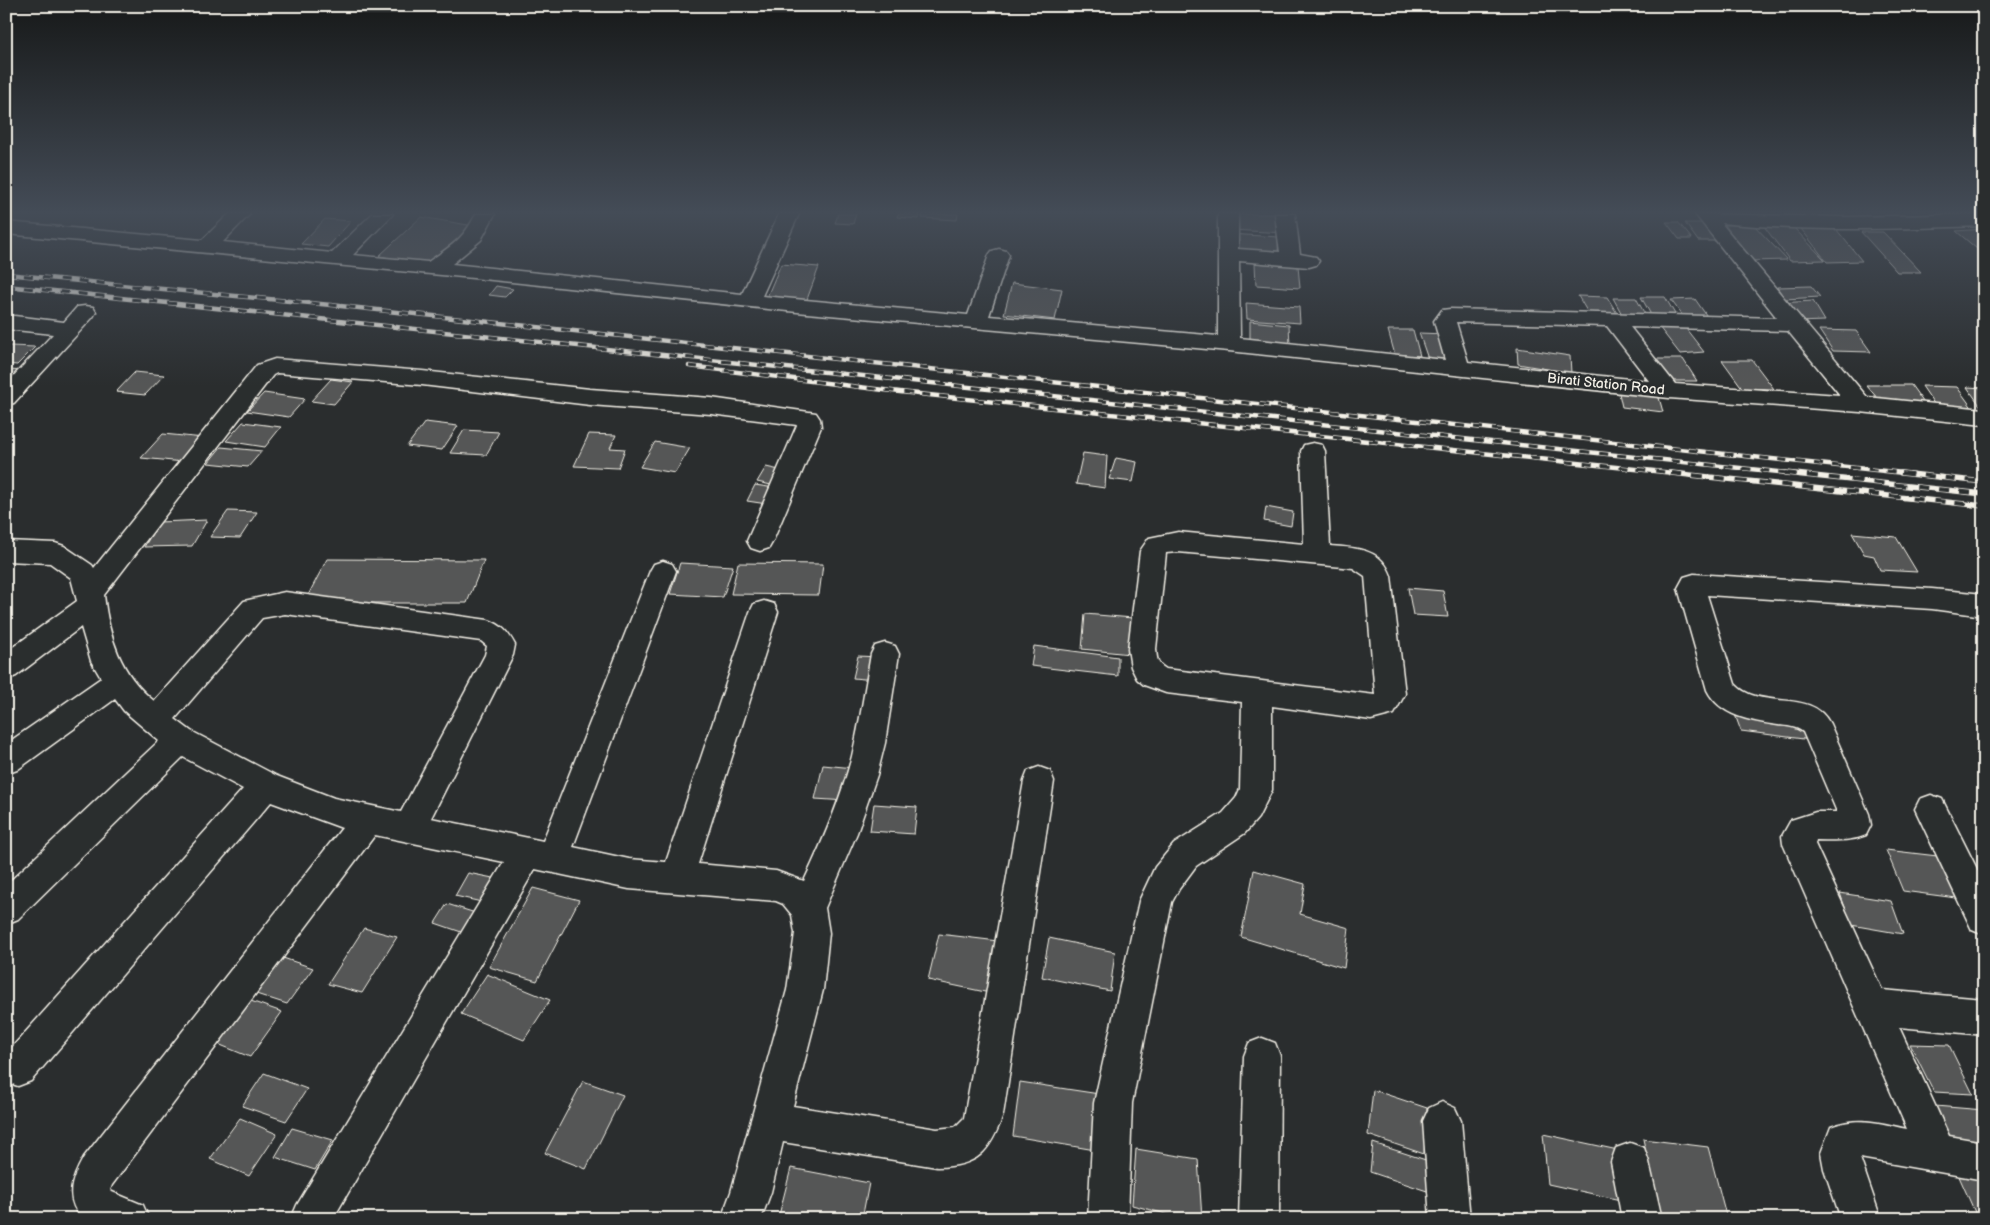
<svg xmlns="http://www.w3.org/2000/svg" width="1990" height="1225" viewBox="0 0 1990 1225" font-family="'Balsamiq Sans',sans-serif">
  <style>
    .building { fill: #555756; stroke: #f4f1e8 }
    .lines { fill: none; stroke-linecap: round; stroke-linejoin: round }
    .minor-casing { stroke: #f4f1e8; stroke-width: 3 }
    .minor { fill: #2a2d2e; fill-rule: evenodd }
    .rail-far1-casing { stroke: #f4f1e8; stroke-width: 4.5 }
    .rail-casing { stroke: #f4f1e8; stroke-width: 5.5 }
    .rail-far1 { stroke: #2a2d2e; stroke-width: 3; stroke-dasharray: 9; stroke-linecap: butt }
    .rail { stroke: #2a2d2e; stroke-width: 4; stroke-dasharray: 11; stroke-linecap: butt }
    .labels { text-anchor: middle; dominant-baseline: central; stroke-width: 4.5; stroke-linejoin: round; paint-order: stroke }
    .street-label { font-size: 14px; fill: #f4f1e8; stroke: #2a2d2e }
  </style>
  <rect width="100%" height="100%" fill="#2a2d2e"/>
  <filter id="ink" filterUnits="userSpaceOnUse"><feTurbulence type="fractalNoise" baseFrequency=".02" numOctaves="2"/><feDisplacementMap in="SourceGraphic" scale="10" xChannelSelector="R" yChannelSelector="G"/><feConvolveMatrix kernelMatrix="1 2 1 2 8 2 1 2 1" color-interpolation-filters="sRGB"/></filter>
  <g filter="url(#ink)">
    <g class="building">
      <polygon points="838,214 856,214 853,224 835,223"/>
      <polygon points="898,214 920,214 919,219 897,217"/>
      <polygon points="923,214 958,214 957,220 922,218"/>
      <polygon points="1230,214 1282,214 1285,233 1231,230"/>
      <polygon points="421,217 474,226 433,266 379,256"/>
      <polygon points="325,219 351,221 328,247 301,244"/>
      <polygon points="1666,222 1678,222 1692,239 1679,239"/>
      <polygon points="1685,223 1704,223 1717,241 1698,241"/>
      <polygon points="1753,224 1787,260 1751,261 1725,225"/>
      <polygon points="1832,224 1862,261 1827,262 1798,225"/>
      <polygon points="1763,225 1791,225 1825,260 1790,261"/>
      <polygon points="1984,229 1984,255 1956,231"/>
      <polygon points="1861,232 1883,232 1921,272 1897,272"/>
      <polygon points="1229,234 1279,237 1278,252 1232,250"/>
      <polygon points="1255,263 1298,266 1300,288 1256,285"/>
      <polygon points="781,264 819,267 806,302 766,299"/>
      <polygon points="1012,283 1062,289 1055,320 1004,314"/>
      <polygon points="496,286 513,289 505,297 489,295"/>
      <polygon points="1811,286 1820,297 1785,299 1777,287"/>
      <polygon points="1578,296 1607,297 1620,318 1591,318"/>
      <polygon points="1641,297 1665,297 1679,321 1654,320"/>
      <polygon points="1613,298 1636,298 1646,316 1623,316"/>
      <polygon points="1695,299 1711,322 1687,322 1671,300"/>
      <polygon points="1813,301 1825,321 1795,322 1779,303"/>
      <polygon points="1246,303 1299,307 1300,323 1247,319"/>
      <polygon points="1250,321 1289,325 1290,345 1250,341"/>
      <polygon points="1683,325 1704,352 1680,354 1659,327"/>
      <polygon points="1388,330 1413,330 1420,356 1395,355"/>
      <polygon points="1819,330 1856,331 1871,352 1833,351"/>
      <polygon points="1419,333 1446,334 1455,360 1428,359"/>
      <polygon points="10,346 35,347 17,365 6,364 6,350"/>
      <polygon points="1517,348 1570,356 1571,373 1518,364"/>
      <polygon points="1654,359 1683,359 1697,381 1668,381"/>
      <polygon points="1722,360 1752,360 1774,389 1743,389"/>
      <polygon points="6,370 29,371 6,385"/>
      <polygon points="135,372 164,375 145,395 116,392"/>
      <polygon points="331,379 353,382 334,404 311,401"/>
      <polygon points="1866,385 1911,385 1926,406 1879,400"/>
      <polygon points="1922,386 1957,387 1973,409 1937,408"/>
      <polygon points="1967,387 1984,388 1984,411"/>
      <polygon points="1618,389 1658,394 1663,412 1622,407"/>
      <polygon points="264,393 305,399 289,417 247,411"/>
      <polygon points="243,422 281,427 265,447 226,441"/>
      <polygon points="425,422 458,426 442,450 407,446"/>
      <polygon points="464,430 499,432 486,455 450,453"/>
      <polygon points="163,434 204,438 184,462 141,458"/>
      <polygon points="589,434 616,435 610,448 625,449 618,468 574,466"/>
      <polygon points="655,442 690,448 675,473 640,467"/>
      <polygon points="221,447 262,451 248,467 208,463"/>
      <polygon points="1083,453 1107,456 1105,488 1076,484"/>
      <polygon points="1116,458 1137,462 1133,482 1109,479"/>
      <polygon points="766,467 784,471 776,486 757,482"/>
      <polygon points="755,485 775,488 767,504 747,501"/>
      <polygon points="1266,507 1293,512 1291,526 1264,521"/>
      <polygon points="228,511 257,512 240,538 210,537"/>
      <polygon points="207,520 192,546 144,547 159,522"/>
      <polygon points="1852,533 1896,537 1917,572 1880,570 1874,556 1864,554"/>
      <polygon points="327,559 484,560 467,603 304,603"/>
      <polygon points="680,563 733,566 723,597 670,594"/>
      <polygon points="738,563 823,564 819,595 731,594"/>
      <polygon points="1408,588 1443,591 1448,617 1413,615"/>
      <polygon points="1085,614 1133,618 1130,654 1082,649"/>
      <polygon points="1034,646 1118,657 1118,676 1031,666"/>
      <polygon points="858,656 879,657 875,680 853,678"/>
      <polygon points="1734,712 1811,721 1819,741 1741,731"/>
      <polygon points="823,765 854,768 847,801 815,799"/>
      <polygon points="874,804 917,807 914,834 870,831"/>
      <polygon points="1886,850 1946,857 1964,899 1903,891"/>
      <polygon points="1254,870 1305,884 1300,914 1349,928 1344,968 1241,937"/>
      <polygon points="468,873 508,881 495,905 455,896"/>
      <polygon points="533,888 579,900 537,981 489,967"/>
      <polygon points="1840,893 1891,901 1903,934 1851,925"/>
      <polygon points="447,904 485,916 473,936 435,923"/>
      <polygon points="364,928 397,937 362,993 328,984"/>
      <polygon points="939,934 998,941 990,993 928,980"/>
      <polygon points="1049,938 1115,952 1110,991 1042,977"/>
      <polygon points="277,956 313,968 287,1004 250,992"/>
      <polygon points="487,974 550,1000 524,1040 461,1014"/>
      <polygon points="245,999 282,1012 250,1057 213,1042"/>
      <polygon points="1910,1044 1949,1045 1973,1094 1934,1092"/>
      <polygon points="264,1073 307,1089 286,1121 242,1106"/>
      <polygon points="583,1081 623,1095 586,1169 545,1153"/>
      <polygon points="1020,1082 1106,1095 1101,1151 1013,1136"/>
      <polygon points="1373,1090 1427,1108 1424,1154 1368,1135"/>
      <polygon points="1935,1106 1984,1110 1984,1157 1957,1155"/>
      <polygon points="240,1118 277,1134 249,1176 210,1159"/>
      <polygon points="292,1128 333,1140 315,1170 275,1157"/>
      <polygon points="1543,1134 1618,1150 1625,1201 1548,1184"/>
      <polygon points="1643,1139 1708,1147 1727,1219 1661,1219"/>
      <polygon points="1373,1143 1432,1162 1430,1192 1370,1172"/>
      <polygon points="1136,1149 1198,1159 1202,1219 1185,1219 1132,1205"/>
      <polygon points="791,1168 869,1183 862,1219 778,1219"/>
      <polygon points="1957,1172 1984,1174 1984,1219 1978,1219"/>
    </g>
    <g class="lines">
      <defs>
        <g id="minor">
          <path d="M229,214H250L223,242L332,253L372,214H393L353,255L428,262C452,245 462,241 476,214H495L481,240L452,264L742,294L779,214H799L762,296L968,315L989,255L992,251L999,249L1006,251L1009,255L989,316L1218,336V214H1238V249L1280,252L1275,214H1295L1300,254L1316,257L1319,261L1316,265L1309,267L1239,261L1240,338L1445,360L1434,321L1442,310L1450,309L1777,318L1695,214L1844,217L1984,214V226C1896,229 1808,232 1721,223L1867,397L1984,409V425L1860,412L1669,398L1229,351L807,313L473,278L6,234V222L202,240ZM1456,322L1607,326L1649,381L1468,362ZM1630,327L1788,331L1840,395L1675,384Z"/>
          <polygon points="85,306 93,307 96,312 93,317 14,403 6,405 6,384 53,334 6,329 6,315 64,322 77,307"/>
          <path d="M275,359L422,371L590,389L711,398L816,413L820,419L821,427L773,541L769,548L760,551L751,548L747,541L797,425L711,414L590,405L422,385L277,373L273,375L104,595C109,637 120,674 154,701L244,601L285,592L488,620C502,625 508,632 515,645L513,655L431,818L543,841L650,571L654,564L663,561L672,564L676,571L573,847L629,859L666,862L750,612L754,604L764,601L774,604L778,612L698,864L776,871L804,881C823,841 841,799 852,756C860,722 865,688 871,654L875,646L885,643L895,646L899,654L885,743L877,775L857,833L825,908L829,933L823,990L793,1106L937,1129L955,1127L964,1118L1024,781L1028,771L1039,767L1050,771L1054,781L1003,1115C990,1152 978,1166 937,1167L783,1142L771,1192L761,1219H721L731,1192L787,990L795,933L792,915L783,904L776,901L629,889L535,869L333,1219H291L297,1205L504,862L375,835L112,1185L110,1190L112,1192L143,1205L149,1219H83C63,1199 72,1178 84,1157L342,828L271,802L31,1081L18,1086L6,1082V1054L243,789L183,757L18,919L6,924V885L159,741L124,711L115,699L17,770L6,774V744L101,678L91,661L81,627L16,676L6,680V652L77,601L71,578L50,563L6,561V541L55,543L64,546L92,565L94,568L257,365ZM285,614L481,641L487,646L485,655L401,812L334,798L277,776L191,731L175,719L262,618Z"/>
          <path d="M1313,443L1322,445L1325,451L1330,546C1346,547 1372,548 1383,562C1387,566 1389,571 1391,576L1405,694L1394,714L1371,720L1272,706V790L1258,818L1245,833L1196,866L1179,889L1172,902L1132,1103L1128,1219H1088L1094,1103L1139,901L1155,867L1174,844L1223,813L1236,798L1240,789L1242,702L1166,693L1144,685L1137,679L1131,667L1128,649L1140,551L1149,538L1178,532L1304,544L1301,451L1304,445ZM1178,552L1343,567L1353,568L1365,576L1375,695L1166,669C1157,664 1157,659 1156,649L1166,553Z"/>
          <path d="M1694,574L1932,589L1984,594V616L1932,609L1707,595L1735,684C1760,712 1812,687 1830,724L1869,814L1871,825L1866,835C1849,842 1834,840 1816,840L1815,844L1882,990L1984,999V1035L1899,1027L1949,1136L1984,1142V1180L1860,1158L1881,1219H1841L1824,1169L1821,1153L1831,1127C1859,1116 1878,1123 1907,1129L1783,844L1782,836L1791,820L1816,812H1837L1803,732C1796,726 1787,726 1778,725C1751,721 1720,716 1707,690L1678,588L1684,577Z"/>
          <polygon points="1931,795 1942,799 1984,883 1984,935 1972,930 1915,809 1920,799"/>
          <polygon points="1262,1038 1275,1043 1280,1056 1279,1219 1239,1219 1244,1056 1249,1043"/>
          <polygon points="1442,1102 1455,1108 1461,1121 1470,1219 1430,1219 1423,1121 1429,1108"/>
          <polygon points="1630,1143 1644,1148 1649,1162 1662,1219 1622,1219 1611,1162 1616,1148"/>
        </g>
      </defs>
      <use href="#minor" class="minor-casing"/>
      <use href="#minor" class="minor"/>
      <defs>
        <g id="rail-far1">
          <polyline points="6,274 331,305 1913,474"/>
          <polyline points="6,286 1797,474"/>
          <polyline points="689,366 900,392 1683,474"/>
        </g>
        <g id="rail">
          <polyline points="1671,473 1984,506"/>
          <polyline points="1785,473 1984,494"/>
          <polyline points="1901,473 1984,482"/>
        </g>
      </defs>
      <use href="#rail-far1" class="rail-far1-casing"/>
      <use href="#rail" class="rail-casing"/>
      <use href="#rail-far1" class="rail-far1"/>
      <use href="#rail" class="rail"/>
    </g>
  </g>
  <linearGradient id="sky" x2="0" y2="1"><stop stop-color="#171919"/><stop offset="0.55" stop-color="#444c57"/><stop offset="1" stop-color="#444c57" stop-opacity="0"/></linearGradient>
  <rect width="1990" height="386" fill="url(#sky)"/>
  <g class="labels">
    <g class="street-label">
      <text transform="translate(1606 384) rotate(6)">Birati Station Road</text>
    </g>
  </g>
  <rect width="1990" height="1225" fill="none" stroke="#2a2d2e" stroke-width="25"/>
  <rect x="12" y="12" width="1965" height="1200" fill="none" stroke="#f4f1e8" stroke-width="2" filter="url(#ink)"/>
</svg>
